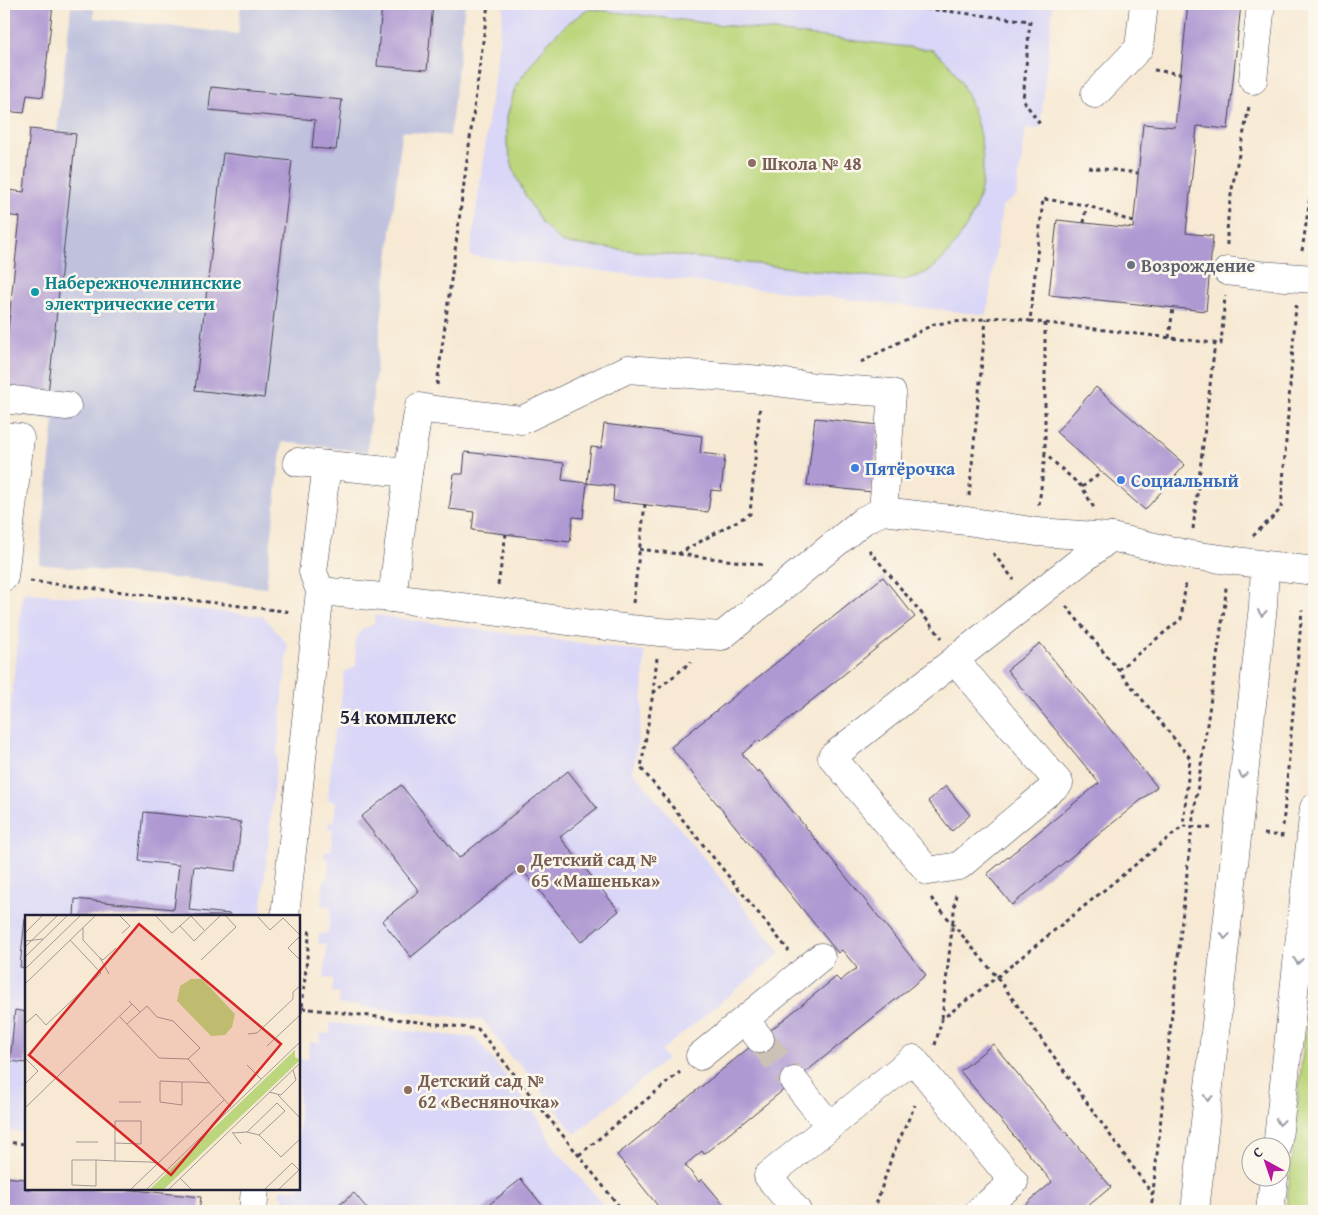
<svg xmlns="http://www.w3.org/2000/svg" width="1318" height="1215" viewBox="0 0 1318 1215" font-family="'Gentium Book Plus',serif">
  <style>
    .built { fill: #d9d6f7 }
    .industrial { fill: #c0c2dd }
    .green { fill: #bbd67c; stroke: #6e7c5c }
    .building { fill: #ae99d2 }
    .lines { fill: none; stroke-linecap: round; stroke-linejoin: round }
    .minor-tunnel { stroke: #ccc1b5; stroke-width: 28; stroke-dasharray: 28 14; stroke-linecap: butt }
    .minor-casing { stroke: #424052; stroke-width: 29 }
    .path { stroke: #424052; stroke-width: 3; stroke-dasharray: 4 4; stroke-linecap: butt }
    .minor { stroke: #fff; stroke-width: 28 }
    .oneway { stroke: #9c9ca7 }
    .education-dot { fill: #8d6e63; stroke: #fbf7ec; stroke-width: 2 }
    .worship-dot { fill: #6b7280; stroke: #fbf7ec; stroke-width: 2 }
    .culture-dot { fill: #0f9aa8; stroke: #fbf7ec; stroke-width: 2 }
    .shop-dot { fill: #3f7fe0; stroke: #fbf7ec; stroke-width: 2 }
    .labels { text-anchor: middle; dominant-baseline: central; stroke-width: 5; stroke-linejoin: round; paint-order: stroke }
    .education-label { font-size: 18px; font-weight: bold; fill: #785e54; stroke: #fbf7ec; text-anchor: start }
    .worship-label { font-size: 18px; font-weight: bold; fill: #5b616d; stroke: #fbf7ec; text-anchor: start }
    .culture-label { font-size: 18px; font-weight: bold; fill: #0d838f; stroke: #fbf7ec; text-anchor: start }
    .shop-label { font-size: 18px; font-weight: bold; fill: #366cbe; stroke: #fbf7ec; text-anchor: start }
    .quarter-label { font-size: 20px; font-weight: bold; fill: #22223b; stroke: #fbf7ec }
    .inset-road { fill: none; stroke: #a29996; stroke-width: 1 }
    .view { fill: #d62828; fill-opacity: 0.15; stroke: #d62828; stroke-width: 2.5 }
    .inset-edge { fill: none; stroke: #22223b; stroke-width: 2.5 }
  </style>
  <rect width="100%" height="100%" fill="#fbf7ec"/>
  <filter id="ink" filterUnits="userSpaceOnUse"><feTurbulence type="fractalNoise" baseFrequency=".02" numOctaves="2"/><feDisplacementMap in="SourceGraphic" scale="10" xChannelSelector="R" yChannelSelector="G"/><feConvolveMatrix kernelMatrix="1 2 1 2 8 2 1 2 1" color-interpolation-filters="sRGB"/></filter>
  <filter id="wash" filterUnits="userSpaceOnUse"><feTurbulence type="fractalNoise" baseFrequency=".0096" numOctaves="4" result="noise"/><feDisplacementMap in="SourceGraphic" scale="20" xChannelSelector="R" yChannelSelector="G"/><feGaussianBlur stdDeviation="1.12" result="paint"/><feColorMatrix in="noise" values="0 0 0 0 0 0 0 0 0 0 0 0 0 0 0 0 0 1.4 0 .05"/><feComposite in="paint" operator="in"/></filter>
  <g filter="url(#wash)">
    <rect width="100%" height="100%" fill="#f7e9d3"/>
    <g class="built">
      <polygon points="504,4 1053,4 1040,129 1026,128 1016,197 1002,206 987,315 470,256"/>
      <polygon points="23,592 263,616 288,645 261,916 26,916 26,1133 4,1130 4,770"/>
      <polygon points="375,615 645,652 642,712 633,771 781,953 661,1051 667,1059 575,1134 519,1062 513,1060 483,1020 338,1004 339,994 332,992 333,979 324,978 327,945 318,943 319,934 328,933 331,907 321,905 324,880 327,880 329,859 324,858 325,851 331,851 333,830 328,829 329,821 334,821 336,802 328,800 334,729 338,729 344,672 356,666 355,640 363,629 374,624"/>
      <polygon points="331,1023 476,1038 540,1120 552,1145 609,1211 282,1211 283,1196 279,1196 280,1189 299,1189 299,1059 308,1059 309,1042 320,1043 321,1033 330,1034"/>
    </g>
    <polygon class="industrial" points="241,4 465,4 450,136 402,131 367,452 282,442 266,588 39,564 54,420 18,415 21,391 75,134 57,132 71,7 94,9 94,18 238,34"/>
    <g class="green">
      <path d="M589,9L933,50C938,54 945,59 950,65C972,95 987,143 982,181C980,202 968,227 955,244C947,255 937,267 925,273C918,276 910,278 903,280L562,243L542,223L526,197L515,174L507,146V116L516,85L532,63L547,43L568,23Z"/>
      <polygon points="1314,946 1314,1211 1286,1211"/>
    </g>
    <g id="blocks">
      <g class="building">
        <polygon points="4,4 53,4 43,97 27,95 24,113 4,111"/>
        <polygon points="382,4 433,4 427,70 377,66"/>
        <polygon points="1188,4 1241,4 1228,129 1197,126 1186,233 1213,236 1206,311 1049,295 1057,220 1133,228 1143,124 1175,127"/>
        <polygon points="211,87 342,100 336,150 312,148 315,120 209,110"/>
        <polygon points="30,129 76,134 48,394 4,390 4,367 20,217 5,215 8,190 24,192"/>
        <polygon points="223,153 292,161 264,398 195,390"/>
        <polygon points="1096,387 1185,465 1145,510 1056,432"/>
        <polygon points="815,418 879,425 872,492 807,485"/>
        <polygon points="604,424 702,436 700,453 725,456 721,491 711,490 708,512 613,501 614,486 587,483 591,447 601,448"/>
        <polygon points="465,452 564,463 562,480 587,483 583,518 573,517 570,542 472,530 474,512 449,509 454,474 463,474"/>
        <polygon points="883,577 915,617 760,742 758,740 742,754 757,772 759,770 926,975 704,1154 702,1151 685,1165 699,1182 702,1179 729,1211 662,1211 617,1155 836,977 840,981 857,968 842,950 838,953 671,747"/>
        <polygon points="1040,643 1157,787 1012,905 987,874 1099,783 1007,670"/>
        <polygon points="568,771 597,808 560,837 619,911 581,942 521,868 411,957 382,921 419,891 361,817 401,785 459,858"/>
        <polygon points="946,786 970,815 952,831 928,801"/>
        <polygon points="144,812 241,822 236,871 194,866 189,910 230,914 230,916 74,916 75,899 174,909 179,865 139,861"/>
        <polygon points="25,919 26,919 26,968 20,967"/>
        <polygon points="15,1010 26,1012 26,1063 10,1061"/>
        <polygon points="993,1044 1111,1187 1082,1211 1018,1211 1052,1182 960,1071"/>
        <polygon points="4,1177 26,1179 26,1189 124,1189 201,1197 199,1211 4,1211"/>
        <polygon points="521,1179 547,1211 481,1211"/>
        <polygon points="354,1193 369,1211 332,1211"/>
      </g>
    </g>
  </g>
  <g filter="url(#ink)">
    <use href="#blocks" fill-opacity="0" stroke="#424052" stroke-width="1"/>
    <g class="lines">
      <polyline class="minor-tunnel" points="760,1039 794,1081"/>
      <defs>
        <g id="minor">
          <polyline points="1253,80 1261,4"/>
          <polyline points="1095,94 1139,48 1144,4"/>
          <polyline points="1227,271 1259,275 1314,279"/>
          <polyline points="4,399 67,406"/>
          <polyline points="4,436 20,438 4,577"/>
          <polyline points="297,462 408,473"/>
          <polyline points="320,591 392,598 630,629 660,632 722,636 864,520 883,511 967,521 1037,532 1111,537 1190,555 1314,571"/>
          <polyline points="392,598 408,473 419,407 434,410 522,420 628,369 762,380 815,387 892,393 883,511"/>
          <polyline points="955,660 1059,783 959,866 928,871 832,757 955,660 958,657 1111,537"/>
          <polyline points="285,916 320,591 313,572 327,465"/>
          <polyline points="745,1020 760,1039"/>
          <polyline points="700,1056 821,957"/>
          <polyline points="794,1081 830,1126"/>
          <polyline points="1277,1148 1314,808"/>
          <polyline points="253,1211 255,1189"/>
          <polyline points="797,1211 768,1176 913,1059 1014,1182 979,1211"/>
          <polyline points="1195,1211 1263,606 1265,565"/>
          <polyline points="1270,1211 1274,1178"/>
        </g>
      </defs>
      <use href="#minor" class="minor-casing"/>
      <g class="path">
        <polyline points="887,4 1030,21 1023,100 1040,124"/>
        <polyline points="1154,70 1181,74"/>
        <polyline points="1088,167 1138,173"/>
        <polyline points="1133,222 1086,205 1043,199 1030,321 1221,344 1225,296"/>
        <polyline points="1084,223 1086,205"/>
        <path d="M1227,245C1226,198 1241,152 1249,106"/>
        <polyline points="1302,251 1314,171"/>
        <polyline points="1045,323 1045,454 1082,487 1094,508"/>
        <polyline points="1169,338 1173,308"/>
        <polyline points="861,362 934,324 1004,317 1030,321"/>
        <polyline points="437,385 488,4"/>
        <polyline points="1082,487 1101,473"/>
        <polyline points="969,496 986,319"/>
        <polyline points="1039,505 1045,454"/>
        <polyline points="1193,529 1215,343"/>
        <polyline points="1253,536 1281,509 1296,305"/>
        <polyline points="639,549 765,565"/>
        <polyline points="869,550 942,638"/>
        <polyline points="993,553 1014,580"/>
        <polyline points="678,554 750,514 760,405"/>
        <polyline points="30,581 292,612"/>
        <polyline points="498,585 506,534"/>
        <polyline points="633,603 645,504"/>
        <polyline points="1066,606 1190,758 1183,826"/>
        <polyline points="657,658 653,693 641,768 789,951"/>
        <polyline points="1118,670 1181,619 1186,582"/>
        <polyline points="653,693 691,662"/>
        <polyline points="1283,826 1302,610"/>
        <polyline points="1264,834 1282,836 1282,832"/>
        <polyline points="931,898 997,977 1153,1195"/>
        <polyline points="302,1008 478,1029 623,1211"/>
        <polyline points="299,1012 301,1012 302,1008 310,927"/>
        <polyline points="942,1018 956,893"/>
        <polyline points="935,1045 942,1019 997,977 1183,826 1211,828"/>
        <polyline points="4,1142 26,1144"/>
        <polyline points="579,1155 680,1072"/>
        <polyline points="874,1211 892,1156 915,1105"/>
        <polyline points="1151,1211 1192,826 1225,603 1226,587"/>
      </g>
      <use href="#minor" class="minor"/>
    </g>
    <defs><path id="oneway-chevron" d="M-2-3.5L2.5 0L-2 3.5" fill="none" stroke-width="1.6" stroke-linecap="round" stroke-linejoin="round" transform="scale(1.25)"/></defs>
    <g class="oneway">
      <use href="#oneway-chevron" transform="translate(1262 613) rotate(96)"/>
      <use href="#oneway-chevron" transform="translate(1243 775) rotate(97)"/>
      <use href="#oneway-chevron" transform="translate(1225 936) rotate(96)"/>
      <use href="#oneway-chevron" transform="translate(1298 961) rotate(96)"/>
      <use href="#oneway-chevron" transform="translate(1208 1098) rotate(96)"/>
      <use href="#oneway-chevron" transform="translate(1280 1122) rotate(96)"/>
    </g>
  </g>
  <g class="education-dot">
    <circle cx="752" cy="163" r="5"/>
    <circle cx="521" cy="869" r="5"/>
    <circle cx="408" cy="1090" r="5"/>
  </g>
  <circle class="worship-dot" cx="1131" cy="265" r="5"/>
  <circle class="culture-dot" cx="35" cy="292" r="5"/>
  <g class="shop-dot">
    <circle cx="855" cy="468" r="5"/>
    <circle cx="1121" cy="480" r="5"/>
  </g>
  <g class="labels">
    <g class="education-label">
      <text x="762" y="163">Школа № 48</text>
      <text x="531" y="859">Детский сад №<tspan x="531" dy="21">65 «Машенька»</tspan></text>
      <text x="418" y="1080">Детский сад №<tspan x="418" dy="21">62 «Весняночка»</tspan></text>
    </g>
    <g class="worship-label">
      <text x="1141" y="265">Возрождение</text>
    </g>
    <g class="culture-label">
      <text x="45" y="282">Набережночелнинские<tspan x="45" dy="21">электрические сети</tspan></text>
    </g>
    <g class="shop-label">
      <text x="865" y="468">Пятёрочка</text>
      <text x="1131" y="480">Социальный</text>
    </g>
    <g class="quarter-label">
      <text x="398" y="716">54 комплекс</text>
    </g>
  </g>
  <g transform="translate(25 915)">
    <rect width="275" height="275" fill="#f7e9d3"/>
    <path d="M166,64H177L210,99L207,112L200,120L186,121L152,86L155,71ZM270,135V142L275,145L138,275H124Z" fill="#bbd67c"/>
    <path class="inset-road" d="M94,0L105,11L97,18M130,0L147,18L155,11L169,26L196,0M166,1L179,15M233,2L245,15L258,3L275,20M155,11L167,0M58,13V25L75,43L78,45L91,33M0,18L18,0M275,21L263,33L275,45M0,26L18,24M0,32L33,0M0,42L43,0M75,43L84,59M176,45L211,12L200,0M0,54L56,0M0,69L71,0M104,86L115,97M95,102L134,143L163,144L206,192M0,109L11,99L21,110L76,58L45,25M102,109L122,91L132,102L148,106L175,133L163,144M223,119L232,118L268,84V77L275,71M242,131L275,100M0,143L13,156L0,169M222,150L236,164M157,167V190L135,187V166L157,167H170L185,168M244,177L256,180L271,165L268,155M253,180L275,203M94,187H116M0,193L107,89M207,217L216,229M208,218L222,217L252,188L260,196L234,220L222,217M234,220L256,242L275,224M51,227H73M71,245V271L47,270V245H71L90,246L125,247L133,248M90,246V206H116V229L90,228M155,263L167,275M105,275L199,185M121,275L275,127M143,275L275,148M239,275L267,248L275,256M253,275L274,255"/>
    <path class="view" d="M114,9L256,129L146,260L4,140Z"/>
    <rect width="275" height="275" class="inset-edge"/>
  </g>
  <rect width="1318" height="1215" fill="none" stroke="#fbf7ec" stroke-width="20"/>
  <g transform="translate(1266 1162) rotate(320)"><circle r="24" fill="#fbf7ec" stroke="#a4a2a5"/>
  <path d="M0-4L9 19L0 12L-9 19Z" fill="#b5179e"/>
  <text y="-8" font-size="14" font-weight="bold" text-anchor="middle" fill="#22223b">С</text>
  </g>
</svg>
